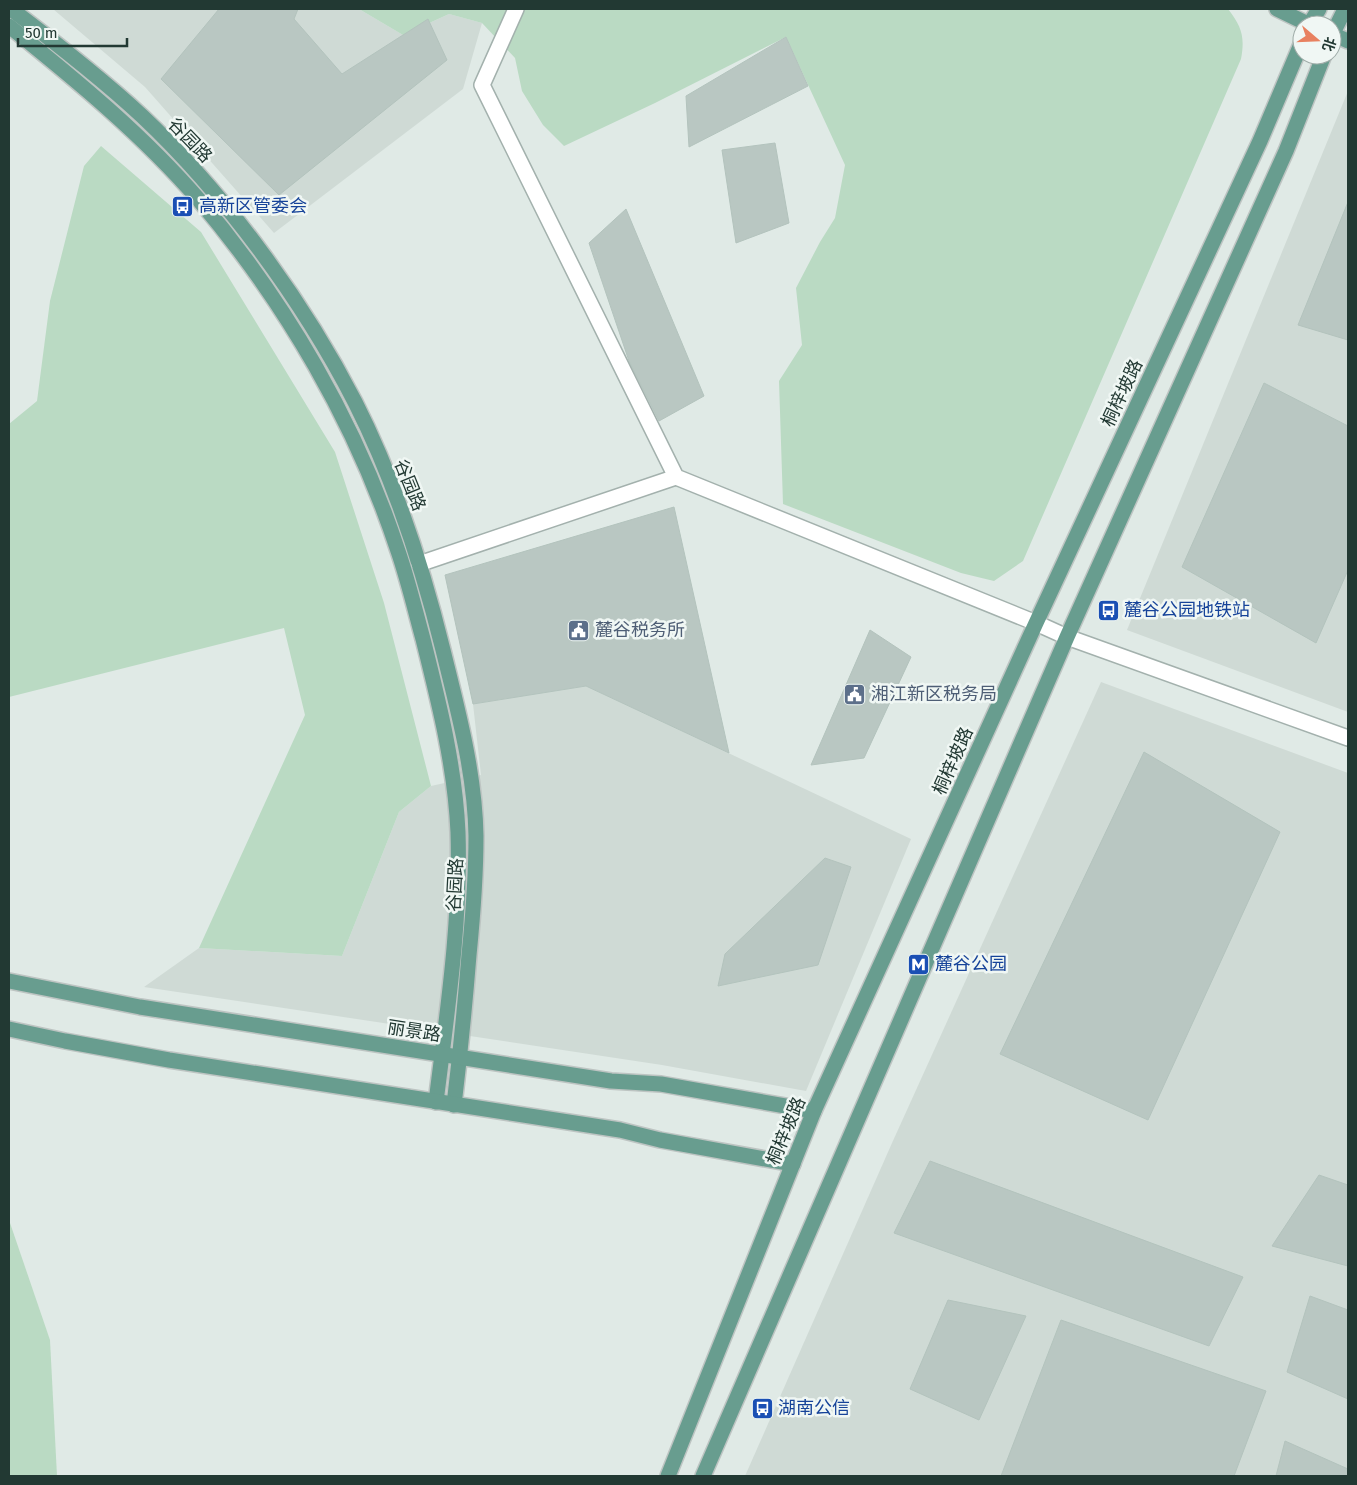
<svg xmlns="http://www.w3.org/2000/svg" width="1357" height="1485" viewBox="0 0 1357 1485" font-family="'Fira Sans','Noto Sans SC',sans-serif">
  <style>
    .built { fill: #cfdad5 }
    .green { fill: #badac3 }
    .building { fill: #b9c7c2; stroke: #b3c3bd }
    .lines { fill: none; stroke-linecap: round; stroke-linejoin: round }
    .minor-casing { stroke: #a3b1ad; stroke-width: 18 }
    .major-casing { stroke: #bdc4c2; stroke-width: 18 }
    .minor { stroke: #fff; stroke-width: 15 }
    .major { stroke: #689d8f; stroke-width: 15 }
    .labels { text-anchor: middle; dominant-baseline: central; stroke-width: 5; stroke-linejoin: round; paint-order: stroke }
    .street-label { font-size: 18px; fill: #223933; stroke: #f0f7f4 }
    .transit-label { font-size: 18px; fill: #164399; stroke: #f0f7f4; text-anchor: start }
    .service-label { font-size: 18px; fill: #4e5e75; stroke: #f0f7f4; text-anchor: start }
  </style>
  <rect width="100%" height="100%" fill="#e0eae6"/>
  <g class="built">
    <polygon points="53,9 359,9 403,35 449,14 482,23 463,89 274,233 145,87"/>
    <polygon points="1348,91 1348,712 1127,630"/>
    <polygon points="1101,682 1348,773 1348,1476 745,1476 892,1143"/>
    <polygon points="586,686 911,839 806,1091 662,1065 144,987 199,948 342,956 399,812 431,786 481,775 473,704"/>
  </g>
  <g class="green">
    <path d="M359,9H1228C1242,27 1245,37 1241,59L1023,561L994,581L961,573L783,504L779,381L802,345L796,288L820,242L835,218L845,165L786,37L655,103L564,146L543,125L522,91L515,58L482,23L449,14L403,35Z"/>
    <polygon points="101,146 201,232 335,452 384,603 431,786 399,812 342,956 199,948 305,715 284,628 9,697 9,424 37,401 50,301 84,166"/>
    <polygon points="9,1220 50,1340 57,1476 9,1476"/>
  </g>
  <g class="building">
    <polygon points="219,9 298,9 294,19 342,74 428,19 447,60 279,195 161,79"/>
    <polygon points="786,37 808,86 689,147 686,96"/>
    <polygon points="775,143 789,223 736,243 722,150"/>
    <polygon points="1348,202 1348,340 1298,325"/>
    <polygon points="626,209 704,396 659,421 629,361 589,243"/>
    <polygon points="1264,383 1348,426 1348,570 1316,643 1182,567"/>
    <polygon points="674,507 729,753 586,686 473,704 445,575"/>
    <polygon points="870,630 911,657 864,758 811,765"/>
    <polygon points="1144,752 1280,832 1148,1120 1000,1054"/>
    <polygon points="825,858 851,867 818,965 718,986 725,954"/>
    <polygon points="930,1161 1243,1277 1209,1346 894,1233"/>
    <polygon points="1319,1175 1348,1185 1348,1266 1272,1246"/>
    <polygon points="1310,1296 1348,1310 1348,1399 1287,1372"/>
    <polygon points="948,1300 1026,1316 979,1420 910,1389"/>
    <polygon points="1061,1320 1266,1391 1234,1476 1001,1476"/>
    <polygon points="1285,1441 1348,1469 1348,1476 1276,1476"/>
  </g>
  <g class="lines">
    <defs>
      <g id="minor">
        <polyline points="516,9 482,85 676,477 1036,623 1067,637 1348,738"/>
        <polyline points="419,564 676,477"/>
      </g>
      <g id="major">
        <path d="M11,9C56,43 100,77 142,116C225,194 303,301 355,402C395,481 422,565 443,650C458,711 475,773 476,836C476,875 473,915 469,955C465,1005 460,1055 454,1105"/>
        <polyline points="1277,9 1310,25"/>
        <polyline points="1309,25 1319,9"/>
        <path d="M9,26C76,80 143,135 199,200C286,303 356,423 398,551C408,580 415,610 423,639C439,703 455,766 458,832C461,922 447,1013 436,1102"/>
        <polyline points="1332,34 1348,41"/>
        <polyline points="1332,35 1345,9"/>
        <polyline points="9,981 140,1007 611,1081 661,1084 814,1111"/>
        <polyline points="9,1029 65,1041 169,1060 620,1130 660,1140 793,1164"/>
        <polyline points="668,1476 814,1111 1036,623 1260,141 1302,42"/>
        <polyline points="703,1476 1067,637 1286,151 1324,55"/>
      </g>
    </defs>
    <use href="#minor" class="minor-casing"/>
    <use href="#major" class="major-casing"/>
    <use href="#minor" class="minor"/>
    <use href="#major" class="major"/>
  </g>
  <defs>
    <symbol id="bus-square" viewBox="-11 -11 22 22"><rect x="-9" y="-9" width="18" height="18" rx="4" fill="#1a4fb4" stroke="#f0f7f4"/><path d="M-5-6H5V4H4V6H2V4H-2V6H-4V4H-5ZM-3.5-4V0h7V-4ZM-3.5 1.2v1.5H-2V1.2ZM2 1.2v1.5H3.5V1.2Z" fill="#fff"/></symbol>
    <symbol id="civic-square" viewBox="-11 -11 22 22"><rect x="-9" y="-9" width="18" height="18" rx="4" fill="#5c6f8a" stroke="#f0f7f4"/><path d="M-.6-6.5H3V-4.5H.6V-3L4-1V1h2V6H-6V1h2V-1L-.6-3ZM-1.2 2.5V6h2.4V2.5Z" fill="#fff"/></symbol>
    <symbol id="metro-square" viewBox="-11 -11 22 22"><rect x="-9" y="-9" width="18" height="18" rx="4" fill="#1a4fb4" stroke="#f0f7f4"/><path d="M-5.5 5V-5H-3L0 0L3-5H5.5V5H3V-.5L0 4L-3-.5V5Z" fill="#fff"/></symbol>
  </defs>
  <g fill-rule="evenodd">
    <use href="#bus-square" x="170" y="194" width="25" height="25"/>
    <use href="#bus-square" x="1096" y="598" width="25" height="25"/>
    <use href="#civic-square" x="566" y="618" width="25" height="25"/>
    <use href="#civic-square" x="842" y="682" width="25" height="25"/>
    <use href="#metro-square" x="906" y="952" width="25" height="25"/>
    <use href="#bus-square" x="750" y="1396" width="25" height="25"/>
  </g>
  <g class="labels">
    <g class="street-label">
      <text transform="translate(190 140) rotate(46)">谷园路</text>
      <text transform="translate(1122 393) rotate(-65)">桐梓坡路</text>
      <text transform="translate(410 485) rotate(68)">谷园路</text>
      <text transform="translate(953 761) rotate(-66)">桐梓坡路</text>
      <text transform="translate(455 885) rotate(-87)">谷园路</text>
      <text transform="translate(414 1031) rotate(9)">丽景路</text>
      <text transform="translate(786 1131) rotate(-67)">桐梓坡路</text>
    </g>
    <g class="transit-label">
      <text x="199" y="206">高新区管委会</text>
      <text x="1124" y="610">麓谷公园地铁站</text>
      <text x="935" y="964">麓谷公园</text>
      <text x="778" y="1408">湖南公信</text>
    </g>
    <g class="service-label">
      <text x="595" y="630">麓谷税务所</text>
      <text x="871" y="694">湘江新区税务局</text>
    </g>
  </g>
  <rect width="1357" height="1485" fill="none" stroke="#223933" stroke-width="20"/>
  <g transform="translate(1317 40) rotate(109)"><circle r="24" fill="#f0f7f4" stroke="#9eaba7"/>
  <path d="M0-4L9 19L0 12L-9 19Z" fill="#e88160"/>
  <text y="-8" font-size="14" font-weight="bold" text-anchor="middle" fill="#223933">北</text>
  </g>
  <path d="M18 38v8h109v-8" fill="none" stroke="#223933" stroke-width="2.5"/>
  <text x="25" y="38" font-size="15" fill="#223933" stroke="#f0f7f4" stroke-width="4" paint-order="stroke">50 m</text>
</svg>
